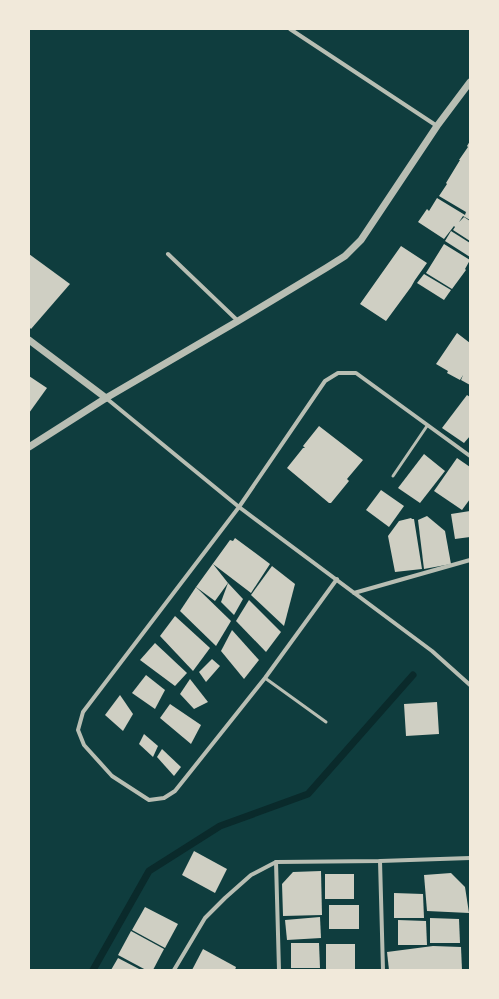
<svg xmlns="http://www.w3.org/2000/svg" width="499" height="999" viewBox="0 0 499 999" font-family="'Nunito Sans',sans-serif">
  <style>
    .lines { fill: none; stroke-linecap: round; stroke-linejoin: round }
    .stream { stroke: #0a2a2b; stroke-width: 7 }
    .building { fill: #cfcfc3 }
    .service { stroke: #b8beb3; stroke-width: 3 }
    .minor { stroke: #b8beb3; stroke-width: 4 }
    .tertiary { stroke: #b8beb3; stroke-width: 7 }
  </style>
  <rect width="100%" height="100%" fill="#0f3d3e"/>
  <g class="lines">
    <polyline class="stream" points="93,970 149,871 220,826 308,794 413,675"/>
  </g>
  <g class="building">
    <polygon points="470,141 470,220 463,216 459,222 464,217 470,221 470,241 453,230 455,227 454,226 444,239 418,222 427,209 429,211 437,198 465,215 466,212 439,196 447,184 446,183 460,160 459,160 468,147 467,146"/>
    <polygon points="451,231 470,243 470,257 445,241"/>
    <polygon points="444,244 470,260 465,269 466,270 452,289 426,273"/>
    <polygon points="401,246 427,263 415,280 411,287 386,321 360,304"/>
    <polygon points="29,254 70,284 31,329 29,327"/>
    <polygon points="424,274 451,290 444,300 417,283"/>
    <polygon points="457,333 470,343 470,385 461,380 463,375 460,380 447,373 448,371 436,364"/>
    <polygon points="29,376 47,388 29,413"/>
    <polygon points="467,395 470,397 470,436 464,443 442,428"/>
    <polygon points="319,426 363,460 347,479 349,481 331,503 329,503 287,468 303,448 305,448 303,446"/>
    <polygon points="424,454 445,471 420,503 398,488"/>
    <polygon points="457,458 470,467 470,499 462,510 434,491"/>
    <polygon points="381,490 404,506 389,527 366,510"/>
    <polygon points="470,511 470,537 455,539 451,514"/>
    <polygon points="427,516 445,531 451,564 424,569 418,520"/>
    <polygon points="411,518 412,519 414,519 422,569 395,572 388,536 399,521"/>
    <polygon points="235,538 270,564 251,593 213,564 228,583 215,601 196,587 230,540 233,541"/>
    <polygon points="272,566 295,584 284,626 251,595"/>
    <polygon points="228,583 243,599 234,615 221,602"/>
    <polygon points="196,587 231,621 216,646 180,611"/>
    <polygon points="249,600 281,632 266,652 236,621"/>
    <polygon points="175,616 210,648 193,671 160,636"/>
    <polygon points="232,630 259,660 244,679 221,651"/>
    <polygon points="155,643 187,673 175,686 140,660"/>
    <polygon points="212,659 220,666 206,682 199,672"/>
    <polygon points="146,675 165,690 155,709 132,693"/>
    <polygon points="190,679 208,702 194,709 180,694"/>
    <polygon points="120,695 133,714 123,731 105,715"/>
    <polygon points="437,702 439,734 406,736 404,704"/>
    <polygon points="170,704 201,725 191,744 160,718"/>
    <polygon points="144,734 158,746 153,757 139,744"/>
    <polygon points="162,749 181,767 174,776 157,757"/>
    <polygon points="194,851 227,869 215,893 182,875"/>
    <polygon points="321,871 322,915 283,916 282,884 293,872"/>
    <polygon points="451,873 465,887 469,913 427,911 424,875"/>
    <rect x="325" y="874" width="29" height="25"/>
    <polygon points="394,893 423,894 424,918 394,918"/>
    <rect x="329" y="905" width="30" height="24"/>
    <polygon points="145,907 178,924 165,948 132,930"/>
    <polygon points="320,917 321,938 287,940 285,920"/>
    <polygon points="430,918 459,919 460,943 430,943"/>
    <polygon points="398,920 426,921 427,945 398,945"/>
    <polygon points="131,931 164,949 153,970 146,970 118,955"/>
    <polygon points="291,943 319,943 320,968 291,968"/>
    <rect x="326" y="944" width="29" height="25"/>
    <polygon points="433,946 461,947 462,970 389,970 387,952"/>
    <polygon points="203,949 236,967 235,970 192,970"/>
    <polygon points="118,958 141,970 111,970"/>
  </g>
  <g class="lines">
    <g class="service">
      <polyline points="393,476 427,426"/>
      <polyline points="265,678 326,722"/>
    </g>
    <g class="minor">
      <polyline points="290,29 437,126"/>
      <polyline points="168,254 238,321"/>
      <polyline points="106,398 239,507 432,651 470,685"/>
      <polyline points="337,579 265,678 175,791 164,798 149,800 112,776 84,745 78,730 83,712 239,507 325,381 338,373 356,373 470,456"/>
      <polyline points="354,593 470,560"/>
      <polyline points="380,861 383,970"/>
      <polyline points="276,862 279,970"/>
      <polyline points="174,970 205,918 225,898 251,875 276,862 380,861 470,858"/>
    </g>
    <g class="tertiary">
      <polyline points="29,340 106,398"/>
      <polyline points="29,447 106,398 238,321 326,268 345,256 361,240 437,126 470,82"/>
    </g>
  </g>
  <rect width="499" height="999" fill="none" stroke="#f1e9da" stroke-width="60"/>
</svg>
